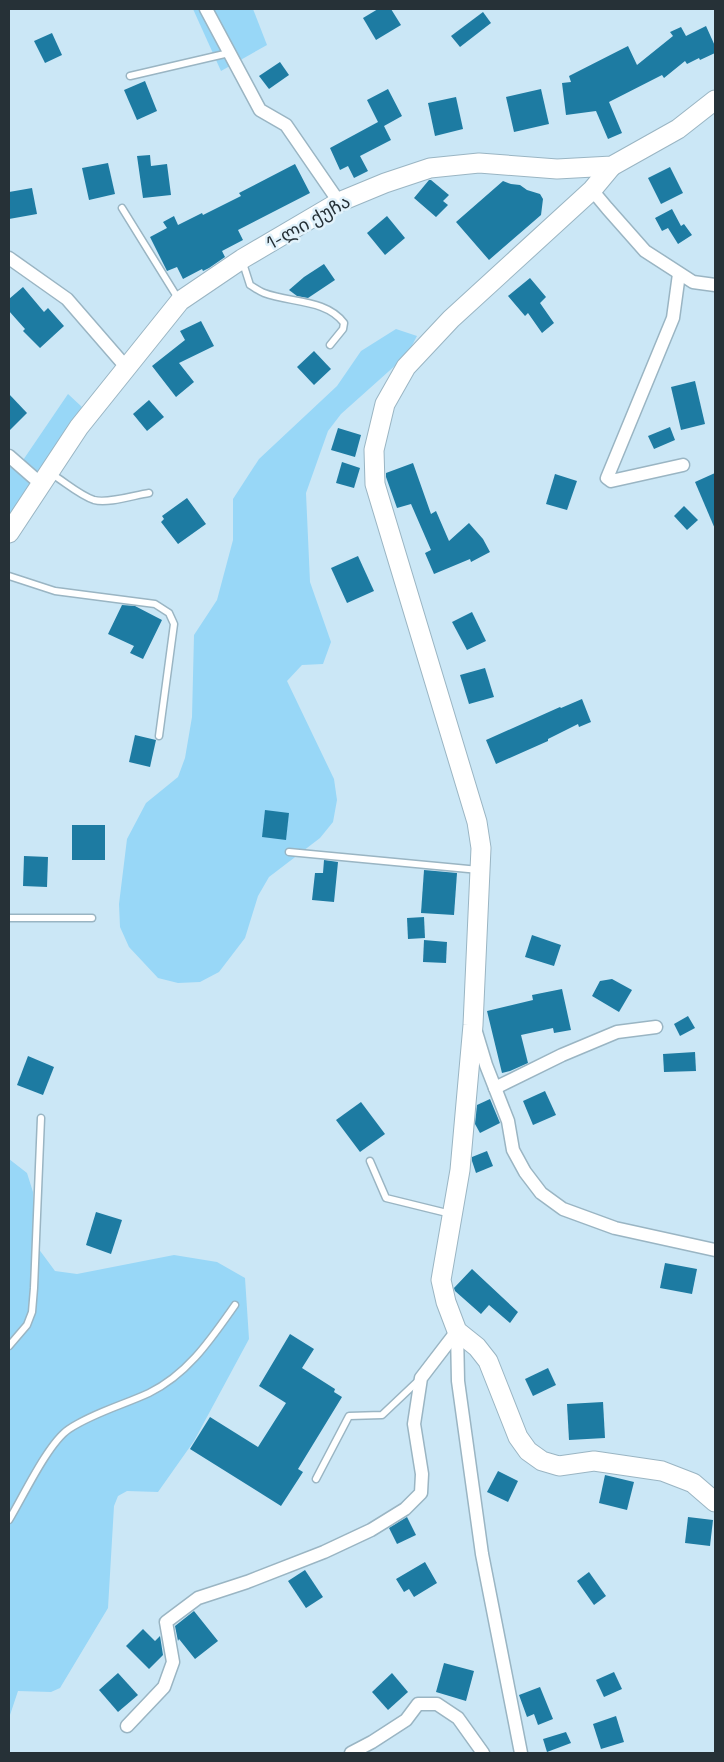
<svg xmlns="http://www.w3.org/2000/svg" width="724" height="1762" viewBox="0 0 724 1762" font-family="'Space Grotesk','Noto Sans Georgian',sans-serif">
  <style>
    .green { fill: #98d7f7 }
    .building { fill: #1d7ba2 }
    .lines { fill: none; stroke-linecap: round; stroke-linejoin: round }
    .lane-casing { stroke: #9ab5c3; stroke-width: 9 }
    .street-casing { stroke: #9ab5c3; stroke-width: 15 }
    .secondary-casing { stroke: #9ab5c3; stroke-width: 21 }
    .lane { stroke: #fff; stroke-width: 6 }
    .street { stroke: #fff; stroke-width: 12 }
    .secondary { stroke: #fff; stroke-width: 19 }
    .labels { text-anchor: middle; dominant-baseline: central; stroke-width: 5; stroke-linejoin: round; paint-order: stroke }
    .street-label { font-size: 18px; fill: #263137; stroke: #e1f2fb }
  </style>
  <rect width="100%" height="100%" fill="#cbe7f6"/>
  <g class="green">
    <polygon points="193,9 253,9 267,45 221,71"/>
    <polygon points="396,329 417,336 407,355 341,414 328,431 306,493 310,582 331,642 323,664 302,665 287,681 334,779 337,800 333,822 320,838 269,877 258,896 245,938 219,972 200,982 178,983 158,978 129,947 120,927 119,904 127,839 146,803 178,777 185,758 192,717 194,635 217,600 233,540 233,499 259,459 337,386 361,351"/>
    <polygon points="68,394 82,407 9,517 9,461 17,469"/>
    <polygon points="9,1159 27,1173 33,1192 35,1244 55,1271 77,1274 174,1255 217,1262 245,1278 249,1339 194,1441 158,1492 127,1491 118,1496 114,1506 108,1608 60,1688 51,1692 18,1691 9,1718"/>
  </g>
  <g class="building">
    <polygon points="378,9 391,9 401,25 376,40 363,18"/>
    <polygon points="483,12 491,23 460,47 451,36"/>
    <polygon points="706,26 715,46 715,53 700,60 699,58 687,64 685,61 664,78 662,75 609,102 622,133 608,139 596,111 566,115 562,83 571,82 569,76 628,46 637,65 673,36 670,32 681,27 686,36"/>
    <polygon points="52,33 62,55 45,63 34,41"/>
    <polygon points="280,62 289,75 269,89 259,76"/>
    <polygon points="145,81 157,111 137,120 124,90"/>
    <polygon points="388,89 402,116 384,126 391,140 360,156 368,171 354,178 348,166 340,170 330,148 378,122 367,100"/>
    <polygon points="541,89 549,124 514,132 506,97"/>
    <polygon points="456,97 463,129 435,136 428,103"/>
    <polygon points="150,155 151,166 167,164 171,195 143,198 137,156"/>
    <polygon points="108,163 115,194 89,200 82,168"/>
    <polygon points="295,164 310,193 238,230 243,240 222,251 225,257 209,268 203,271 202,269 183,279 177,267 167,271 150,237 167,228 163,222 174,216 178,225 202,213 203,215 241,196 239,193"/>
    <polygon points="670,167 683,193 661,204 648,178"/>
    <polygon points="429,180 431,180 449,195 443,201 448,205 436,217 414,198"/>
    <polygon points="503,181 511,184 520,185 527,190 540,194 543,199 541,215 489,260 456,222"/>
    <polygon points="32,188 37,214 9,219 9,192"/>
    <polygon points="672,209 681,226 684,224 692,235 678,244 668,228 662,231 655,218"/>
    <polygon points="387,216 405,238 385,255 367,233"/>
    <polygon points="324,264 335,280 308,298 297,296 289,290 304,277"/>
    <polygon points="530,278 546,297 540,303 554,323 542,333 528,313 525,316 508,296"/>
    <polygon points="23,287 44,312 48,308 64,326 40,348 23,331 25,329 9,311 9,299"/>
    <polygon points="201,321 214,346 179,363 194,382 176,397 152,366 185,340 180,331"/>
    <polygon points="314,351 331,369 314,385 297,367"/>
    <polygon points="695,381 705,424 681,430 671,387"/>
    <polygon points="9,394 27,413 9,431"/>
    <polygon points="149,400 164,417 147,431 133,414"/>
    <polygon points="670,427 675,440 654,449 648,436"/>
    <polygon points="338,428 361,435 355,457 331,450"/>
    <polygon points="342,462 360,468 354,488 336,483"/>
    <polygon points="413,463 431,514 436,511 449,541 469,523 483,539 490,552 471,562 470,559 434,574 425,553 431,550 411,504 397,508 386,477 386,473"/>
    <polygon points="715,473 715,529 695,482"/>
    <polygon points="555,474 577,481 567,510 546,504"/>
    <polygon points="187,498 206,524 178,544 161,522 164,519 162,516"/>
    <polygon points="684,506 698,520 687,530 674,516"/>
    <polygon points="358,556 374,591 347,603 331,568"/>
    <polygon points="122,605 135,606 162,620 143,659 130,653 134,646 108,634"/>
    <polygon points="472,612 486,641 467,650 452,622"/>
    <polygon points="485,668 494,697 469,704 460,675"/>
    <polygon points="582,699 591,722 579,727 578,724 548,739 548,741 496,764 486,740 560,707 561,708"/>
    <polygon points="135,735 156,740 150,767 129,762"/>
    <polygon points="265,810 289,813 286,840 262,837"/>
    <rect x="72" y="825" width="33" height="35"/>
    <polygon points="24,856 48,857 47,887 23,886"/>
    <polygon points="324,860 338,862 334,902 312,900 315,873 323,873"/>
    <polygon points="424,870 457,873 454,915 421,913"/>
    <polygon points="424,917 425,938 408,939 407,918"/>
    <polygon points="532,935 561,945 554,966 525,957"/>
    <polygon points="424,940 447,942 446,963 423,962"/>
    <polygon points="612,979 632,990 619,1012 592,996 600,981"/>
    <polygon points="562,989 571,1030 554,1033 553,1028 521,1035 528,1063 510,1071 502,1073 487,1011 533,1000 532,995"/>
    <polygon points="688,1016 695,1028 680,1036 674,1024"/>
    <polygon points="695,1052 696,1071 664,1072 663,1054"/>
    <polygon points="28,1056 54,1067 43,1095 17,1085"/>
    <polygon points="545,1091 556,1115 533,1125 523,1101"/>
    <polygon points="490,1099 500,1123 480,1133 475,1124 477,1105"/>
    <polygon points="361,1102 385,1134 360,1152 336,1120"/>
    <polygon points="487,1151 493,1166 476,1173 472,1161 472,1157"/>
    <polygon points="96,1212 122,1220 111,1254 86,1245"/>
    <polygon points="665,1263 697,1269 692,1294 660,1288"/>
    <polygon points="472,1269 518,1312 510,1323 489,1305 481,1314 455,1291 454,1288"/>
    <polygon points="290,1334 314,1349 302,1368 335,1389 334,1392 342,1397 298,1469 303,1472 281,1506 190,1449 210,1417 258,1447 286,1403 259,1386"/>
    <polygon points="548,1368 556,1385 533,1396 525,1379"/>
    <polygon points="603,1402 605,1438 569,1440 567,1404"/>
    <polygon points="498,1471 518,1481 508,1502 487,1492"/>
    <polygon points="605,1475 634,1482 627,1510 599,1503"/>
    <polygon points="407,1517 416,1535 397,1544 389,1528"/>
    <polygon points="688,1517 713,1520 710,1546 685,1543"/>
    <polygon points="425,1562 437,1583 414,1597 409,1589 404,1592 396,1579"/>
    <polygon points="305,1570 323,1597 306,1608 288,1581"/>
    <polygon points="589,1572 606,1596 594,1605 577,1581"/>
    <polygon points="194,1611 218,1641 195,1659 179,1639 178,1641 175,1626"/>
    <polygon points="143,1629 155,1641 160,1636 163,1655 149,1669 126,1646"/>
    <polygon points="444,1663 474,1671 466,1701 436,1692"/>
    <polygon points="614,1672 622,1689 604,1697 596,1680"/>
    <polygon points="118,1673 138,1695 118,1712 99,1690"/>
    <polygon points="392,1673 408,1692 388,1710 372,1692"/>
    <polygon points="540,1687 553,1719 538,1725 534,1714 527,1717 519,1695"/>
    <polygon points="616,1716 624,1742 601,1749 593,1724"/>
    <polygon points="566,1732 571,1743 547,1752 543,1739"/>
  </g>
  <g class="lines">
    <defs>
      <g id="lane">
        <polyline points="130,76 229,53"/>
        <polyline points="122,208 179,300"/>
        <path d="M242,260L250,285C255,288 259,291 264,293C290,303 326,299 344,323L343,329L330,345"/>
        <path d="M50,473C64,481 79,495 94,500C108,504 135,495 149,493"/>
        <polyline points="9,576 55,591 155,604 169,613 174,624 159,736"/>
        <polyline points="289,852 479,870"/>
        <polyline points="9,918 92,918"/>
        <polyline points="370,1161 386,1198 451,1214"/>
        <polyline points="9,1346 27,1325 32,1312 34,1288 41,1118"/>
        <polyline points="316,1479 349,1416 382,1415 419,1380"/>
        <path d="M9,1520C23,1497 48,1443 69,1429C93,1413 123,1405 149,1393C188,1374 211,1339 235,1305"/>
      </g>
      <g id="street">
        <polyline points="206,9 260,110 286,125 339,202"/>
        <polyline points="592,190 607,208 645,251 693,282 715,285"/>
        <polyline points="9,258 67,299 126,367"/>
        <polyline points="679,274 673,318 607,478 611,481 683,465"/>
        <polyline points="9,456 41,484"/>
        <polyline points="476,1032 486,1065 508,1121 513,1150 525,1172 541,1193 563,1209 615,1228 715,1250"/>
        <polyline points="495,1088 562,1055 617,1032 656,1027"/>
        <polyline points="457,1331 458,1381 482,1554 521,1753"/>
        <polyline points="127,1726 164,1687 173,1662 166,1622 198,1598 247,1582 324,1552 371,1530 405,1509 421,1493 422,1474 414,1424 421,1378 457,1331"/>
        <polyline points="351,1753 372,1742 406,1720 418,1704 437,1704 458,1718 483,1753"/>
      </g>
      <g id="secondary">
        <polyline points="612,166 592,190 451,319 406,367 385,404 374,450 375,484 477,822 481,848 473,1025 460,1170 441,1280 446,1302 457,1331 477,1347 488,1361 518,1437 528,1451 542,1461 559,1466 594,1461 662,1471 693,1483 715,1502"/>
        <polyline points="9,533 79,427 180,301 242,259 339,202 385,183 430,168 479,163 557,169 612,166 678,129 715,100"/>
      </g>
    </defs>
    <use href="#lane" class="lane-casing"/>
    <use href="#street" class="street-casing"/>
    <use href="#secondary" class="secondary-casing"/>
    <use href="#lane" class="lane"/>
    <use href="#street" class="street"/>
    <use href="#secondary" class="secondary"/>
  </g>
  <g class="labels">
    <g class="street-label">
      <text transform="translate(308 222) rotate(-29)">1-ლი ქუჩა</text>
    </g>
  </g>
  <rect width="724" height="1762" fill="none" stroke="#263137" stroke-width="20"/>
</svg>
